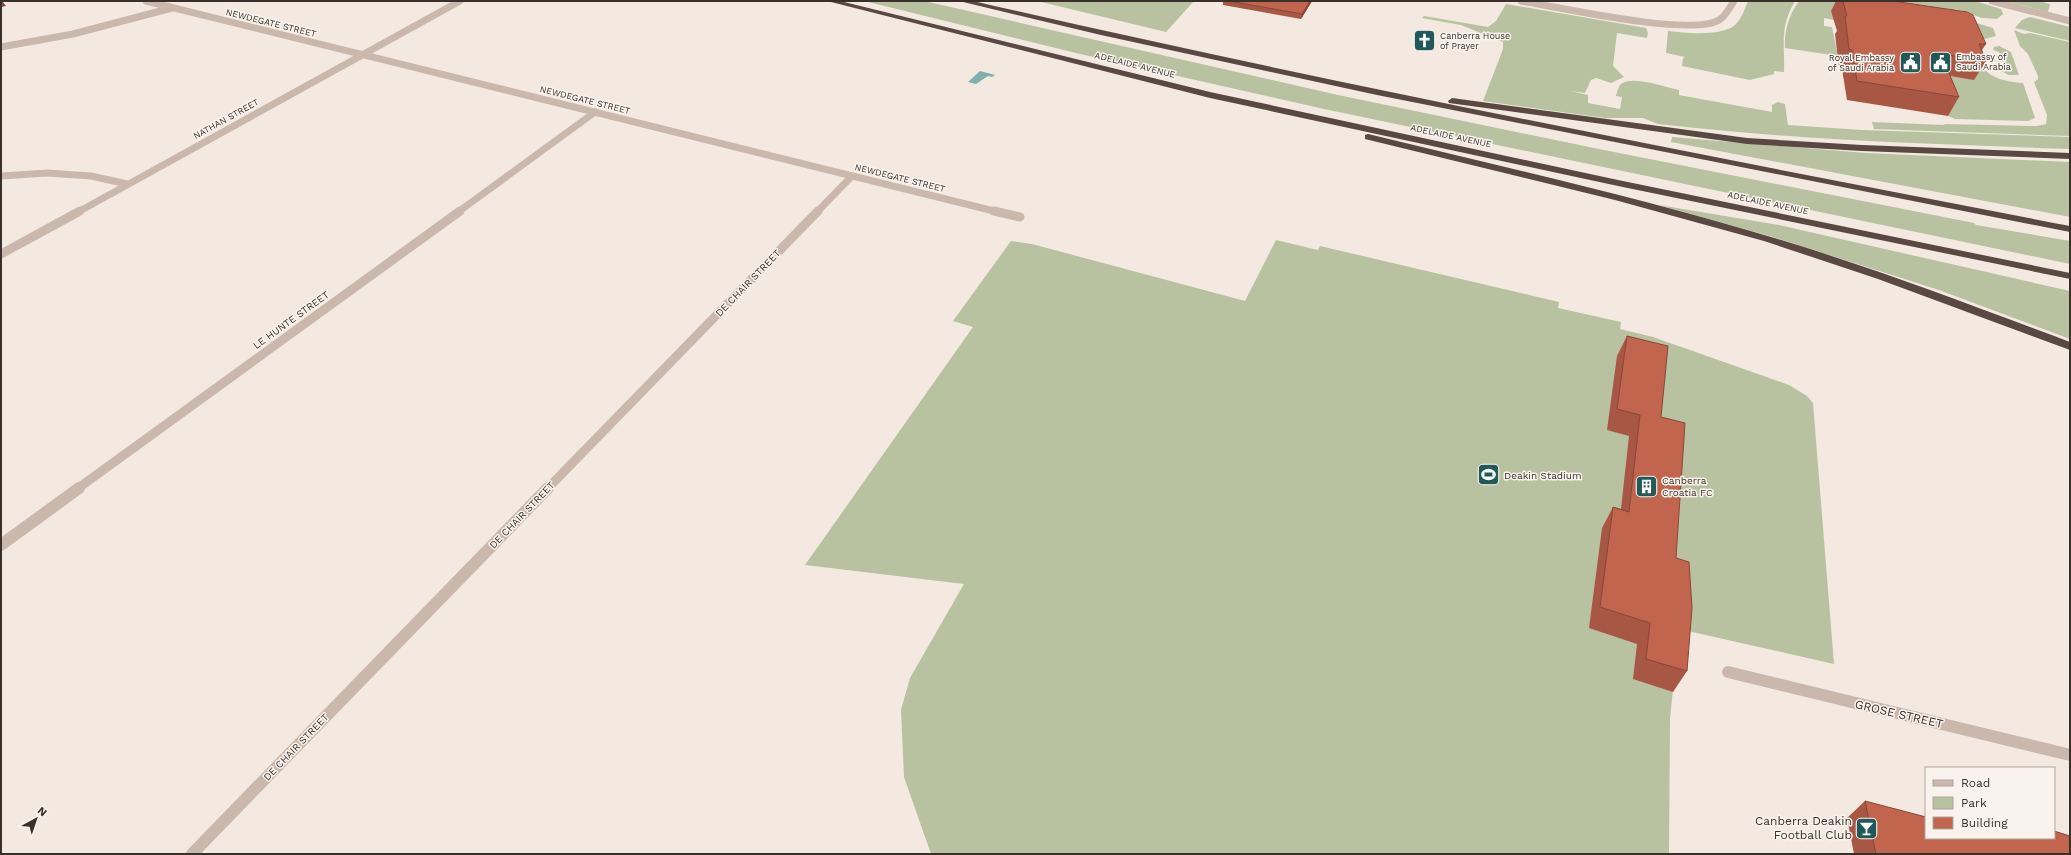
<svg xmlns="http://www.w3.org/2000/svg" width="2071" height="855" viewBox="0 0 2071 855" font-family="'Work Sans',sans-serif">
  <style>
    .green { fill: #b8c2a0 }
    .water { fill: #80afae }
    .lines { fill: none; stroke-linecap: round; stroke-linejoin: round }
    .minor-far2 { stroke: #cbb8ac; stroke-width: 7 }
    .minor-far1 { stroke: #cbb8ac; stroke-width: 9 }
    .minor { stroke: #cbb8ac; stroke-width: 12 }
    .highway { fill: #5a4842; fill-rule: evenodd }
    .wall { fill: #a75744 }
    .shaded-wall { fill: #884737 }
    .building { fill: #c2654f; stroke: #884737 }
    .labels { text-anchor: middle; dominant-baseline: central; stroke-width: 3; stroke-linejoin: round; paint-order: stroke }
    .far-street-label { font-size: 9px; fill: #392f2b; stroke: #faf3ed }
    .far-poi-label { font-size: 9px; fill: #392f2b; stroke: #faf3ed; text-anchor: start }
    .street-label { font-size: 10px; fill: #392f2b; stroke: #faf3ed }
    .poi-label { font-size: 10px; fill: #392f2b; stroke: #faf3ed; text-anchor: start }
    .near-street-label { font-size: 12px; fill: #392f2b; stroke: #faf3ed }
    .near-poi-label { font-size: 12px; fill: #392f2b; stroke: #faf3ed; text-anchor: end }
  </style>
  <rect width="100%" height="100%" fill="#f3e9e0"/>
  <g class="green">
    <polygon points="864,1 924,1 1338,95 1594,148 1974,223 1976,225 2070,241 2070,264 1324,109 1076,53"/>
    <polygon points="1037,1 1194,1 1166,32"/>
    <path d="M1748,1H1795C1779,28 1785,44 1784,72L1774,71V74L1750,80L1682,66L1683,58L1685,57L1666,53L1668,31C1686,33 1723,37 1736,24C1742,18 1745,8 1748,1Z"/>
    <path d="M1799,1H1975L2001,9L2003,14L1997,19L1982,18L1953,8L1965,13L1960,18L1993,28L1996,36L1981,40L1832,11L1834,20L1824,18V26L1832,27L1838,56L1785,48C1784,31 1789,15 1799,1Z"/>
    <polygon points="2006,1 2039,1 2050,4 2048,12"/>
    <path d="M1506,4L1646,28L1648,33L1647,38L1617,33L1613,66L1624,77L1611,83L1596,78L1591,80L1585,93L1570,91L1588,95V103L1620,109L1622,97L1616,96C1617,92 1618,87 1621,84C1632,75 1665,87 1679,90V95L1772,112V105L1778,102L1785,104L1788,125L1862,130L2070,137V149C1933,144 1795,140 1658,124L1643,118H1605L1483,101L1503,49V42L1461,25L1422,18L1424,16L1488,27L1496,21Z"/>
    <polygon points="2030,17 2070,27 2070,41 2015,28 2022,20"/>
    <polygon points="2014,30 2024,34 2030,33 2070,42 2070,136 1874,129 1872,122 1945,125 1944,124 2037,126 2046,124 2047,115 2034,82 2038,79 2038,76 2028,54 2020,46"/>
    <polygon points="1999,46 2011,52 2019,75 2009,75 2001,71 2000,68 2006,69 1999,52 1993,50 1994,47"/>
    <path d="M1982,65C1988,79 2010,82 2023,83L2035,118L2028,121L1955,119L1948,116L1943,93L1950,76L1974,79Z"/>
    <polygon points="1672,137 1866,153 2070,162 2070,217 1671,142"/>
    <polygon points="1659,205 1779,225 2070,291 2070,339 1939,290 1773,237"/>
    <polygon points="1276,240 1318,250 1320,246 1559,302 1558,308 1621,322 1620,329 1653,337 1789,385 1807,396 1813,403 1834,664 1679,629 1670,719 1669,854 931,854 904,777 901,710 910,678 964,584 805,565 973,327 953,321 1011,241 1032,244 1245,301"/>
  </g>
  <polygon class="water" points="980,71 995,75 992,77 988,76 976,84 968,82"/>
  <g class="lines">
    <g class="minor-far2">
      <polyline points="146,1 998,212"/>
      <path d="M1521,1C1557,7 1692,37 1719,20C1725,17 1730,7 1734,1"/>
      <polyline points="1992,1 2070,21"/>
      <polyline points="1,47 73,34 172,8"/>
      <polyline points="1,176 47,173 91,176 127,184"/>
      <polyline points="78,212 460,1"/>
      <polyline points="458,212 595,112"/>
      <polyline points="817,212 852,176"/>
    </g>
    <g class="minor-far1">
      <polyline points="994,211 1020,217"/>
      <polyline points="1,254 80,211"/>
      <polyline points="77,489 460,211"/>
      <polyline points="547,489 818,211"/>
    </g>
    <g class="minor">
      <polyline points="1,545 79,488"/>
      <polyline points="1728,672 2070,755"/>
      <polyline points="192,854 548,488"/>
    </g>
    <g class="highway">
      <polygon points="827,1 840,1 1210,92 1618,180 2070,273 2070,279 1618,186 1210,98"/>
      <path d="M959,1H973C1337,85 1703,155 2070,226V232L1377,95L1101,35Z"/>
      <polygon points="1452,98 1747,138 1862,145 2070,153 2070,159 1862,151 1747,144 1449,103 1448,101"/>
      <path d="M1368,134C1503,167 1638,197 1771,237C1872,267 1971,305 2070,342V350L1878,279L1764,241L1615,200L1365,139V135Z"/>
    </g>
  </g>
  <g class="wall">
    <polygon points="1223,1 1312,1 1301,19 1223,5"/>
    <polygon points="1836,1 1893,1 1986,44 1982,50 1986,61 1974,80 1950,76 1959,97 1948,116 1847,100 1842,69 1839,67 1835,34 1837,31 1831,11"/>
    <polygon points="1627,336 1661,417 1687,671 1673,692 1633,679 1637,644 1589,628 1602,528 1613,507 1621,509 1629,436 1607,430 1617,356"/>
    <polygon points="1865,801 1926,838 2070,854 1854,854 1847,818"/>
  </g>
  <g class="shaded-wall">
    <polygon points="1,1 2,1 6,6 1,7"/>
    <polygon points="1310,1 1312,1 1301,19 1302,14"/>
  </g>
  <g class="building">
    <polygon points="1229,1 1310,1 1302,14"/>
    <polygon points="1843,1 1893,1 1967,12 1973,15 1986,44 1979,44 1986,61 1941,54 1959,97 1857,81 1852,50 1849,49 1845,16 1847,16"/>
    <polygon points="1627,336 1668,346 1661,417 1685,423 1676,558 1689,562 1692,608 1687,671 1646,659 1650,623 1600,607 1613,507 1629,512 1640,415 1617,409"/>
    <polygon points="1865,801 1926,817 1926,838 2054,838 2054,831 2070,836 2070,854 1876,854"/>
  </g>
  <defs>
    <symbol id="church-square" viewBox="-11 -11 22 22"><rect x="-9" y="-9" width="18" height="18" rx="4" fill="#21595a" stroke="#faf3ed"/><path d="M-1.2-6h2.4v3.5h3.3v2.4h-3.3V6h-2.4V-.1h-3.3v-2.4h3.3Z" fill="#fff"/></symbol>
    <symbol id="civic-square" viewBox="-11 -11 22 22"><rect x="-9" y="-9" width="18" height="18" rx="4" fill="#21595a" stroke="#faf3ed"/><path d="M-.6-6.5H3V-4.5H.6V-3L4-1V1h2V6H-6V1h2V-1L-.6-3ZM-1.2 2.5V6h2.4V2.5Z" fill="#fff"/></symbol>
    <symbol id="stadium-square" viewBox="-11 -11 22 22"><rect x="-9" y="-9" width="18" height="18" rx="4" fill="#21595a" stroke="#faf3ed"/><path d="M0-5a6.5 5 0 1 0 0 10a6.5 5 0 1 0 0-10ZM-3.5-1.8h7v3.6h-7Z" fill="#fff"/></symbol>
    <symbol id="building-square" viewBox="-11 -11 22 22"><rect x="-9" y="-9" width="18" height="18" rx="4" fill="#21595a" stroke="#faf3ed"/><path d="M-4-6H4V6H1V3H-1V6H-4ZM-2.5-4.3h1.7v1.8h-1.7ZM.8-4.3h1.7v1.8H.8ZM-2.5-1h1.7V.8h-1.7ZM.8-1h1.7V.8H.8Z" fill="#fff"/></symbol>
    <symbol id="bar-square" viewBox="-11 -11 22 22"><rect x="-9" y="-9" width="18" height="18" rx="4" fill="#21595a" stroke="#faf3ed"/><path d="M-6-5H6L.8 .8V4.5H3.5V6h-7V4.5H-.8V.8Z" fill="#fff"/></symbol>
  </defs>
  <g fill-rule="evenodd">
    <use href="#church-square" x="1412" y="28" width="25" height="25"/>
    <use href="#civic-square" x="1928" y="50" width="25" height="25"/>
    <use href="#civic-square" x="1898" y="50" width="25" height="25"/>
    <use href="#stadium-square" x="1476" y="462" width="25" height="25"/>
    <use href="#building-square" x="1634" y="474" width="25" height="25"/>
    <use href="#bar-square" x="1854" y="816" width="25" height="25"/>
  </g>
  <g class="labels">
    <g class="far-street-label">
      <text transform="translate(271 23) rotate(14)">NEWDEGATE STREET</text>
      <text transform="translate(1135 65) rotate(14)">ADELAIDE AVENUE</text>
      <text transform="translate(585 100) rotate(14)">NEWDEGATE STREET</text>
      <text transform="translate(226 119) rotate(-29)">NATHAN STREET</text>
      <text transform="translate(1451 136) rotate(12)">ADELAIDE AVENUE</text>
      <text transform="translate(900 178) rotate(14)">NEWDEGATE STREET</text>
      <text transform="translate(1768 203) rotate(12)">ADELAIDE AVENUE</text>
    </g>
    <g class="far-poi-label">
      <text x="1440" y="36">Canberra House<tspan x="1440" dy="10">of Prayer</tspan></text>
      <text x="1956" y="57">Embassy of<tspan x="1956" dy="10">Saudi Arabia</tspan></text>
      <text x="1894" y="58" text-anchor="end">Royal Embassy<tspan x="1894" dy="10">of Saudi Arabia</tspan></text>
    </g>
    <g class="street-label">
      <text transform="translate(748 283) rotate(-46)">DE CHAIR STREET</text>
      <text transform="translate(291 320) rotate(-36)">LE HUNTE STREET</text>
      <text transform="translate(522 515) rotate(-46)">DE CHAIR STREET</text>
      <text transform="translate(296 747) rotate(-46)">DE CHAIR STREET</text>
    </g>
    <g class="poi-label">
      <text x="1504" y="475">Deakin Stadium</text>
      <text x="1662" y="480">Canberra<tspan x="1662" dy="12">Croatia FC</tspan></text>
    </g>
    <g class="near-street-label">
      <text transform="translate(1899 714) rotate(13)">GROSE STREET</text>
    </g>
    <g class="near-poi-label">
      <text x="1852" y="821">Canberra Deakin<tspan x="1852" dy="14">Football Club</tspan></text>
    </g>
  </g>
  <rect width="2071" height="855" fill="none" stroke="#392f2b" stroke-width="4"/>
  <rect x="1925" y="767" width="130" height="72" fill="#faf3ed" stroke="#ada59f"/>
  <rect x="1933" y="780" width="20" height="6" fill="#cbb8ac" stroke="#ada59f"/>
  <text x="1961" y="787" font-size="12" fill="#392f2b">Road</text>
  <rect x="1933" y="797" width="20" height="12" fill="#b8c2a0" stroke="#ada59f"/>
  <text x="1961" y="807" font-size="12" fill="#392f2b">Park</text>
  <rect x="1933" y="817" width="20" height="12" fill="#c2654f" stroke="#ada59f"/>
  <text x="1961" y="827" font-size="12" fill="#392f2b">Building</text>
  <g transform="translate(36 819) rotate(40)" stroke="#faf3ed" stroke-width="3" paint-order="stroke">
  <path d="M0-3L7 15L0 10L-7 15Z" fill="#392f2b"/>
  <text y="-6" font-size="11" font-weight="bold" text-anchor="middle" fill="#392f2b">N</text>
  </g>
</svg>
